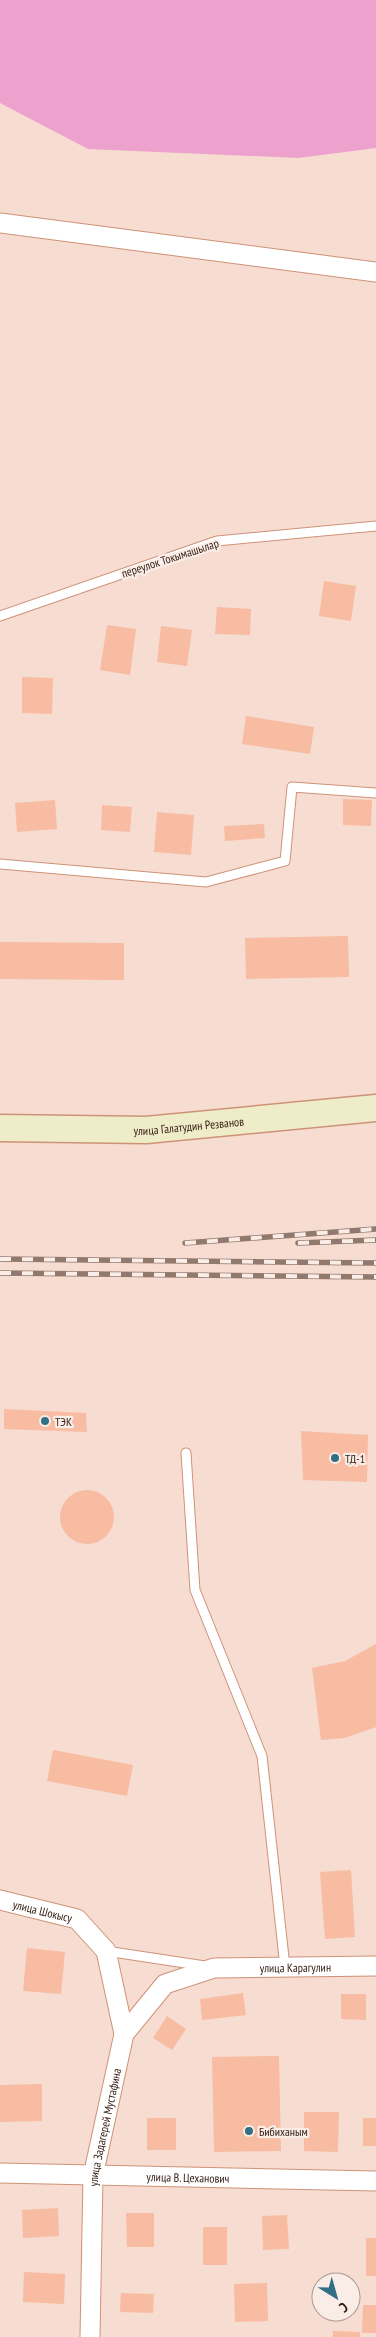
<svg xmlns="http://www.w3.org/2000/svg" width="376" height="2337" viewBox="0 0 376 2337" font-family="'PT Sans Narrow',sans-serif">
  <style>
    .green { fill: #eca2cc }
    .building { fill: #f7bca2 }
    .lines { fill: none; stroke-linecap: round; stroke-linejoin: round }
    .lane-casing { stroke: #ce9277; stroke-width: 11 }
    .street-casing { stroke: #ce9277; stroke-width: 21 }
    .secondary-casing { stroke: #ce9277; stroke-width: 29 }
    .lane { stroke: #fff; stroke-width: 9 }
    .street { stroke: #fff; stroke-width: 19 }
    .secondary { stroke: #efecca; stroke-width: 26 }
    .rail-casing { stroke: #92796e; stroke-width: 5.5 }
    .rail { stroke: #faede7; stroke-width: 4; stroke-dasharray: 11; stroke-linecap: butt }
    .poi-dot { fill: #316f85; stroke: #faede7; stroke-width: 2 }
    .labels { text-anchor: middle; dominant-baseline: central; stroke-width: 4.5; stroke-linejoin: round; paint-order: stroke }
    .street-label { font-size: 12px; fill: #331c11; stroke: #faede7 }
    .poi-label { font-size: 12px; fill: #331c11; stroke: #faede7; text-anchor: start }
  </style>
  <rect width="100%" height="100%" fill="#f7dcd1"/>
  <polygon class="green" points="0,0 376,0 376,148 298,158 88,149 0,103"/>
  <g class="building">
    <polygon points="324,581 356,586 351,621 319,616"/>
    <polygon points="217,607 251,609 250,635 215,634"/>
    <polygon points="107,625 136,629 130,675 100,670"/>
    <polygon points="161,626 192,630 187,666 157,662"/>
    <polygon points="22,677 53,678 52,714 22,713"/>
    <polygon points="246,716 314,727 310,754 242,744"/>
    <polygon points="343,799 372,800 371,826 343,825"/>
    <polygon points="55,800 57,829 17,832 15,803"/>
    <polygon points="102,805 132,807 130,832 101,830"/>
    <polygon points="157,812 194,815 191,855 154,852"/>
    <polygon points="264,824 265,838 225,841 224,826"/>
    <polygon points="348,936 349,977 246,979 245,938"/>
    <polygon points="0,942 124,943 124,980 0,979"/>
    <polygon points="4,1409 86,1413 87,1432 4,1429"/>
    <polygon points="301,1431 368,1435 367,1482 303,1480"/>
    <circle cx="87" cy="1517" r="27"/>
    <polygon points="376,1644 376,1727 345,1738 321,1740 312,1668 345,1661"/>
    <polygon points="53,1750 133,1765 127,1796 47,1781"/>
    <polygon points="351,1870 355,1937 325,1939 320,1872"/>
    <polygon points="27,1948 65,1952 61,1994 23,1991"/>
    <polygon points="243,1993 246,2015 202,2020 200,1999"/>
    <polygon points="341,1994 366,1994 366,2020 341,2019"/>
    <polygon points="167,2016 186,2029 172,2050 153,2038"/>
    <polygon points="279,2056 281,2151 214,2152 212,2057"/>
    <polygon points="42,2084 42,2121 0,2122 0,2085"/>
    <polygon points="304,2112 339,2112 338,2152 304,2151"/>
    <rect x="147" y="2118" width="29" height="32"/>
    <rect x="363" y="2118" width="13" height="28"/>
    <polygon points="58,2208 59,2236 23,2238 22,2210"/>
    <polygon points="126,2213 154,2213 154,2247 127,2247"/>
    <polygon points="287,2215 289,2249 263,2250 262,2216"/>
    <rect x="203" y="2227" width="24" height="38"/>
    <rect x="366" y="2238" width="10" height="38"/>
    <polygon points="24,2272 65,2274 64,2304 23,2302"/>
    <polygon points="267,2283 268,2321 235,2322 234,2284"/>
    <polygon points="121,2293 154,2294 153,2313 120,2312"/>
    <polygon points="363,2305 376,2305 376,2333 362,2333"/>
    <polygon points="333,2331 360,2332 360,2337 333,2337"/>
  </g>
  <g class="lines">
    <defs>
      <g id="lane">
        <polyline points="0,616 217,541 376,526"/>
        <polyline points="0,864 206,882 285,861 292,787 376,793"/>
        <polyline points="186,1453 195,1590 262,1756 285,1967"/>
        <polyline points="106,1951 205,1966"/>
      </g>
      <g id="street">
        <polyline points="0,223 376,272"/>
        <path id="s1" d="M0,1900L77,1919L106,1951L124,2034"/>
        <path id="s2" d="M0,2173L376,2181"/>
        <path id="s3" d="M90,2337L93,2176L124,2034L165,1984L214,1968L376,1966"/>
      </g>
      <g id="secondary">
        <path id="s4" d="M0,1128L146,1130L376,1108"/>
      </g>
    </defs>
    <use href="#lane" class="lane-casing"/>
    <use href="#street" class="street-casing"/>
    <use href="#secondary" class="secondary-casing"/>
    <use href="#lane" class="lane"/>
    <use href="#street" class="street"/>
    <use href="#secondary" class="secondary"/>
    <defs>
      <g id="rail">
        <polyline points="185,1243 376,1229"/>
        <polyline points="298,1243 376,1240"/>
        <polyline points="0,1259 376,1263"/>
        <polyline points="0,1273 376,1277"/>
      </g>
    </defs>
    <use href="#rail" class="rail-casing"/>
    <use href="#rail" class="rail"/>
  </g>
  <g class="poi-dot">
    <circle cx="45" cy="1421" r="5"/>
    <circle cx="335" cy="1458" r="5"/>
    <circle cx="249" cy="2131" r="5"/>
  </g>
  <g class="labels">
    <g class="street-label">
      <text transform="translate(170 558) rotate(-18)">переулок Токымашылар</text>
      <text stroke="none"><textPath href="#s4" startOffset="189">улица Галатудин Резванов</textPath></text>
      <text stroke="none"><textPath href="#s1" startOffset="44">улица Шокысу</textPath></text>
      <text stroke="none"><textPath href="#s3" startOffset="504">улица Карагулин</textPath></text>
      <text stroke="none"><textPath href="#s3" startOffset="211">улица Задагерей Мустафина</textPath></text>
      <text stroke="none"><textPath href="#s2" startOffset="188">улица В. Цеханович</textPath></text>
    </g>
    <g class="poi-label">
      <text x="55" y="1421">ТЭК</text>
      <text x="345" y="1458">ТД-1</text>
      <text x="259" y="2131">Бибиханым</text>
    </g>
  </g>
  <g transform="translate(336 2297) rotate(143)"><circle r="24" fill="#faede7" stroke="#aa9991"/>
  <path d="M0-4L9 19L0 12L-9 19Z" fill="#316f85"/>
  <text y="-8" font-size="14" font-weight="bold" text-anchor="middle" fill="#331c11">С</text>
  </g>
</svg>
